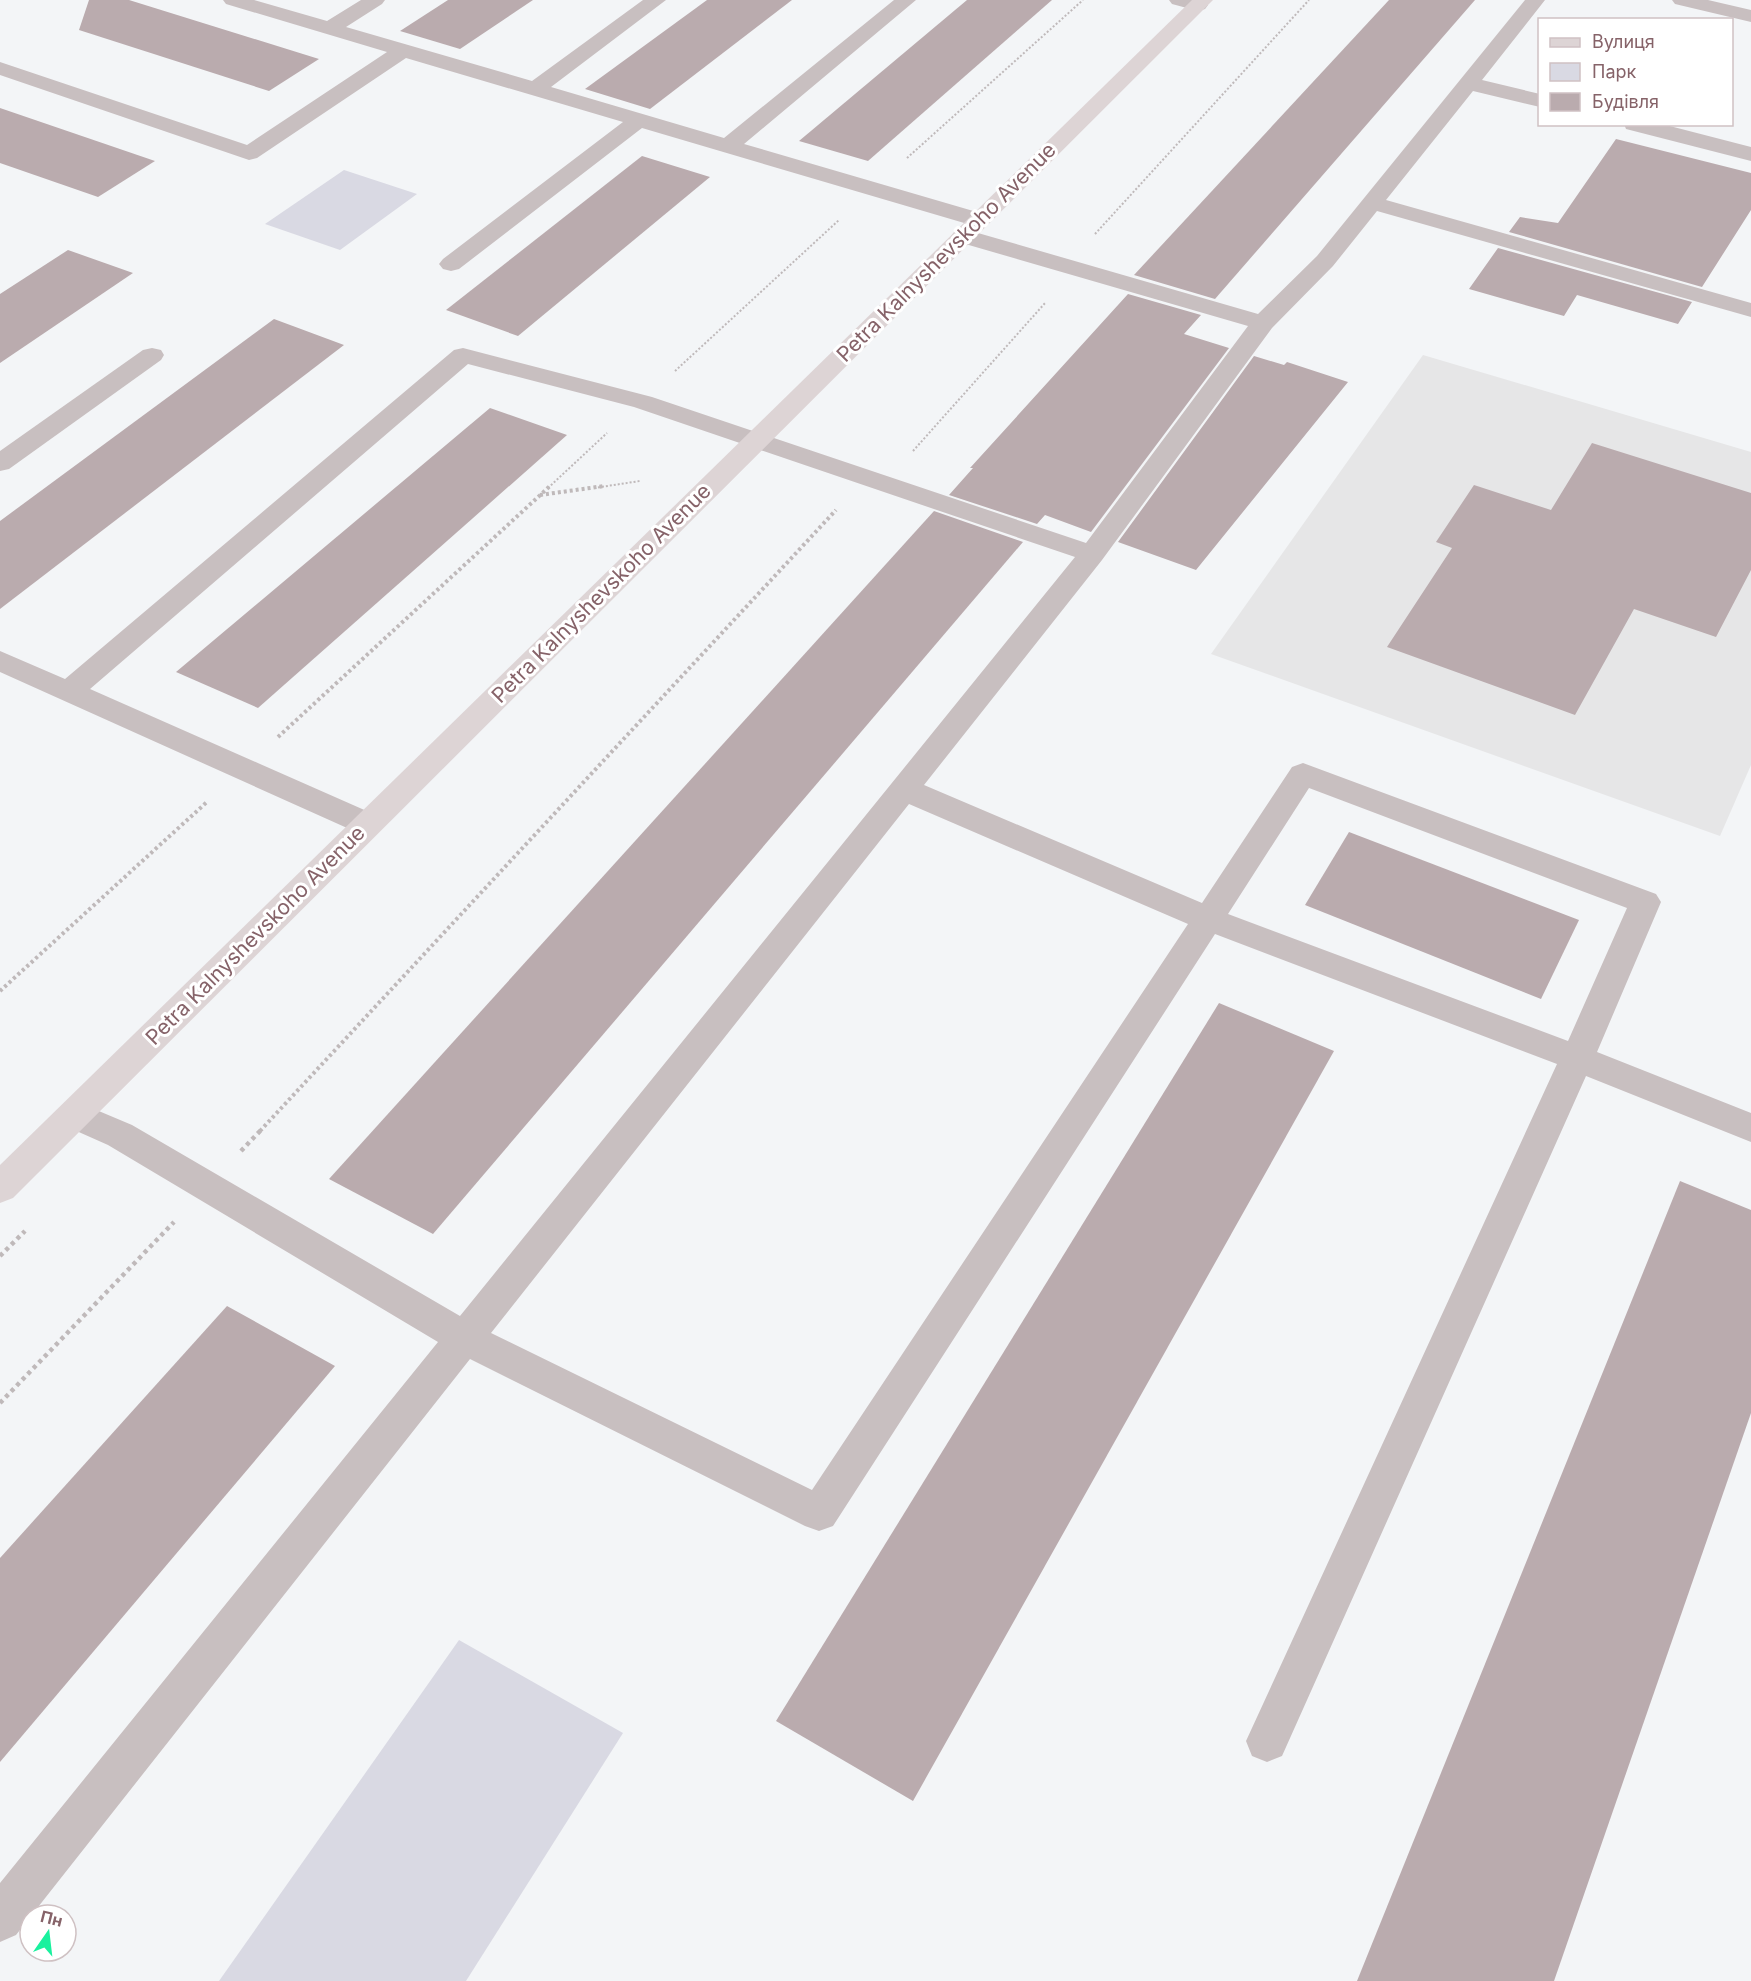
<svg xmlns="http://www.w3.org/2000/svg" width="1751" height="1981" viewBox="0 0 1751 1981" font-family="Inter,sans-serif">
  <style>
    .built { fill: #e6e6e7 }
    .green { fill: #d9d9e3 }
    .building { fill: #baabae }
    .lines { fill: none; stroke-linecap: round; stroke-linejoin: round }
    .path-far2 { stroke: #bfb9ba; stroke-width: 2; stroke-dasharray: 2 2; stroke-linecap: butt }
    .path-far1 { stroke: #bfb9ba; stroke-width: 4; stroke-dasharray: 3 3; stroke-linecap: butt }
    .path { stroke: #bfb9ba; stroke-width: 4.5; stroke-dasharray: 4 4; stroke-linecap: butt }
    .lane { fill: #c8bfc0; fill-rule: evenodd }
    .secondary { fill: #ddd4d5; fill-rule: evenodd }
    .labels { text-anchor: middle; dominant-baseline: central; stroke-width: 6; stroke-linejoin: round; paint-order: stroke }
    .street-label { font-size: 21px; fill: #866369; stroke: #fff }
  </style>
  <rect width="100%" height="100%" fill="#f3f5f7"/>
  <polygon class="built" points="1423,355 1751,452 1751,765 1720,836 1211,654"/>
  <g class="green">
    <polygon points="344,170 417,194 340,250 265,224"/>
    <polygon points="459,1640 623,1733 466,1981 219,1981"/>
  </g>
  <g class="building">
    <polygon points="89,0 129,0 319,59 269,91 79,30"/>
    <polygon points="448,0 533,0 460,49 400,31"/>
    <polygon points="707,0 792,0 650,109 585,89"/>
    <polygon points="967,0 1052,0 868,161 799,141"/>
    <polygon points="1389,0 1475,0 1215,299 1134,275"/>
    <polygon points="0,108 155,161 98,197 0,163"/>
    <polygon points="1616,139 1751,173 1751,210 1702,287 1509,232 1520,217 1558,223"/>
    <polygon points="642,156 710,177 518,336 446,310"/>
    <polygon points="1498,248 1692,302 1678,324 1577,295 1564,316 1469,289"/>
    <polygon points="68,250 133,273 0,363 0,294"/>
    <polygon points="1128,294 1201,315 1184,334 1229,348 1091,532 1045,515 1037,524 949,495 973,468 970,468"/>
    <polygon points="274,319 344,345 0,609 0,521"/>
    <polygon points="1254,356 1284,365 1287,362 1348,382 1196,570 1118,542"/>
    <polygon points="490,408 567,435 258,708 176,672"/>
    <polygon points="1592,443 1751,493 1751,570 1716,637 1634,609 1575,715 1387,647 1452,548 1436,542 1474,485 1551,510"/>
    <polygon points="934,511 1023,542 433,1234 329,1179"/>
    <polygon points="1349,832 1579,920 1541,999 1305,905"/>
    <polygon points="1219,1003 1334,1051 913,1801 776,1721"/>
    <polygon points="1680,1181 1751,1210 1751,1413 1554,1981 1357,1981"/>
    <polygon points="227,1306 335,1366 0,1762 0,1558"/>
  </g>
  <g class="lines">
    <g class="path-far2">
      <polyline points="907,158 1083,0"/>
      <polyline points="1095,234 1309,0"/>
      <polyline points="675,371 839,220"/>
      <polyline points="913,451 1046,302"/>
      <polyline points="548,488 607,433"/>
      <polyline points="594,488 640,481"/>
    </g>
    <g class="path-far1">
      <polyline points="540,495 604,486"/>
      <polyline points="278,737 550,486"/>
      <polyline points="0,991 208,801"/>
      <polyline points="260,1131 836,510"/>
    </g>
    <g class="path">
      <polyline points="241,1151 261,1130"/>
      <polyline points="0,1256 25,1231"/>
      <polyline points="0,1403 174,1222"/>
    </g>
    <g class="lane">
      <polygon points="223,0 254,0 327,21 361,0 385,0 382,4 346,27 532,81 643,0 666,0 551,87 724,138 894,0 916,0 744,144 987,215 990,220 987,225 979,227 971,225 642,128 459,269 451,271 443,269 439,264 443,259 623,122 406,58 257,158 249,160 0,75 0,62 247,145 387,52 226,4"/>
      <polygon points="1169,0 1202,0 1208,5 1205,9 1198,11 1172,4"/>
      <path d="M1525,0H1545L1482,80L1540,94V107L1473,91L1386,200L1751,303V317L1377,211L1333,266L1272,328L1102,560L924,785L1202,903L1292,767L1303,763L1656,894L1661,902L1597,1052L1751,1113V1142L1586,1076L1282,1756L1267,1762L1252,1756L1246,1741L1557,1064L1215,934L833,1526L819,1531L805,1526L470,1359L16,1935L0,1942V1883L438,1342L108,1145L63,1125L58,1115L63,1105L75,1101L132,1125L460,1316L1075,557L634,407L468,364L90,689L378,816L382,824L378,832L367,835L356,832L0,672V651L65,679L454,350L463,348L652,397L1086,543L1248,326L955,241L951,236L955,231L963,229L971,231L1258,314L1317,256ZM1309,788L1627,908L1568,1041L1228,914ZM909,804L1188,924L812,1490L491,1333Z"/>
      <polygon points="1672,0 1708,0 1751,10 1751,22 1675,4"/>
      <polygon points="1624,124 1662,124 1751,147 1751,161 1626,129"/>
      <polygon points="152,348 161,350 164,355 161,360 9,469 0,471 0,451 143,350"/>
    </g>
    <polygon class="secondary" points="1192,0 1213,0 13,1198 0,1203 0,1165"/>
  </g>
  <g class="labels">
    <g class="street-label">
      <text transform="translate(946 252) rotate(-45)">Petra Kalnyshevskoho Avenue</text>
      <text transform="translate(601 593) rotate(-45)">Petra Kalnyshevskoho Avenue</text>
      <text transform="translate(255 935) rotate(-45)">Petra Kalnyshevskoho Avenue</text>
    </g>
  </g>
  <rect x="1538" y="18" width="195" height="108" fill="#ffffff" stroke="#cfc1c3" stroke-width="1.5"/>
  <rect x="1550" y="38" width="30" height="9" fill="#ddd4d5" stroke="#cfc1c3" stroke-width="1.5"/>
  <text x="1592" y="48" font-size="18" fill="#866369">Вулиця</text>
  <rect x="1550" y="63" width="30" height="18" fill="#d9d9e3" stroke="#cfc1c3" stroke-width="1.5"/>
  <text x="1592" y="78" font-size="18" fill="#866369">Парк</text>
  <rect x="1550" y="93" width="30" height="18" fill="#baabae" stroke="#cfc1c3" stroke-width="1.5"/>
  <text x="1592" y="108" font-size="18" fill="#866369">Будівля</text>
  <g transform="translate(48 1933) rotate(14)"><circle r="28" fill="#ffffff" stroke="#cfc1c3" stroke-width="1.5"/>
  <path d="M0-4.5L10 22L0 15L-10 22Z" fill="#19f19e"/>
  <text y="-9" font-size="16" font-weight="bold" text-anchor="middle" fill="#866369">Пн</text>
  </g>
</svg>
